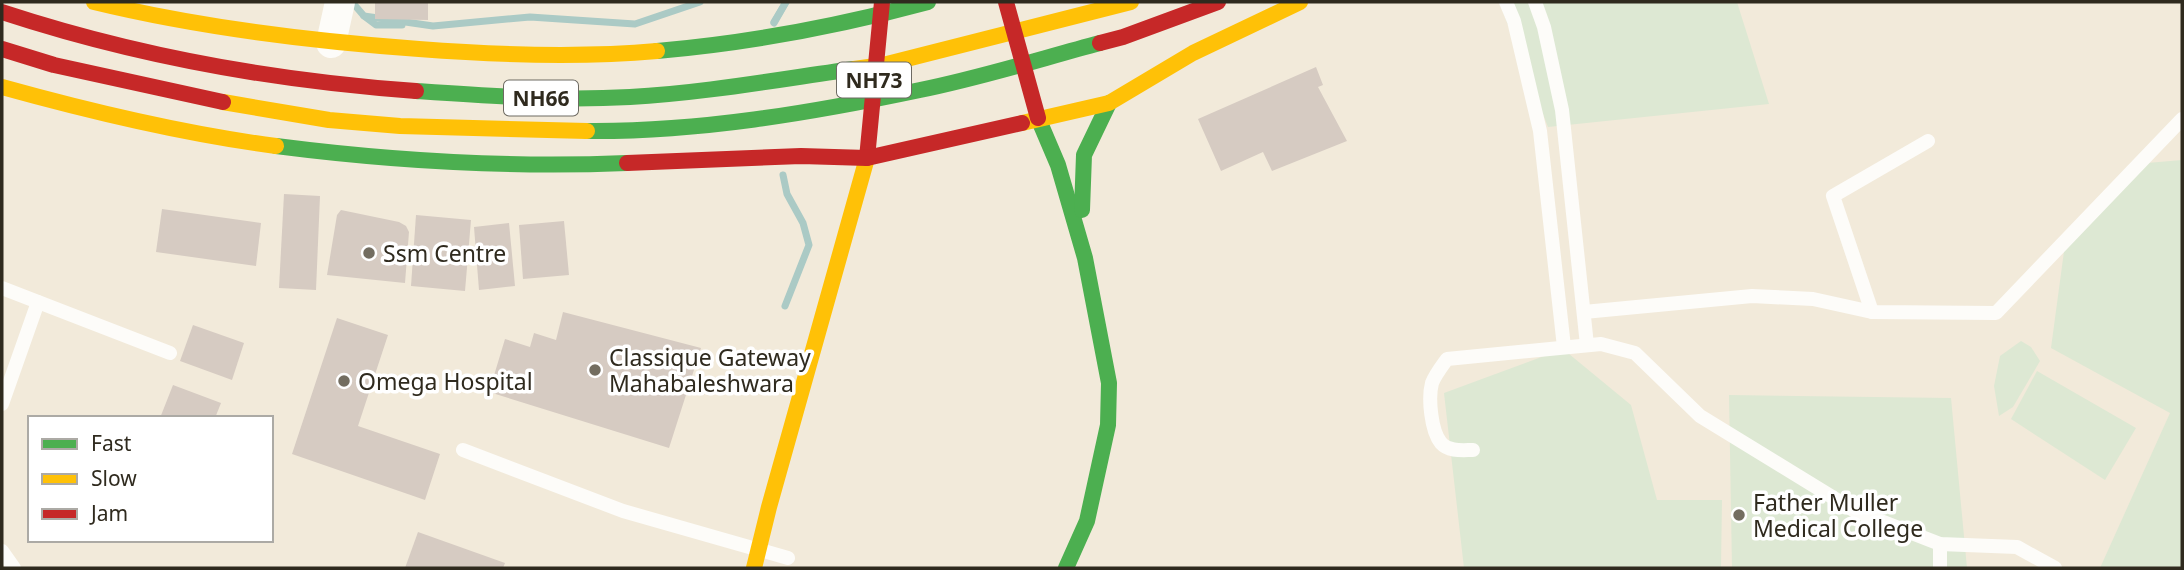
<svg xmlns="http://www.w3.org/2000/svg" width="2184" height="570" viewBox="0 0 2184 570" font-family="'Noto Sans',sans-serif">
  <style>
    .green { fill: #dde8d3 }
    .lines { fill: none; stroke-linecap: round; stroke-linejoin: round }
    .stream { stroke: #abcac5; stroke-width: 7 }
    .building { fill: #d6cbc2 }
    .lane { stroke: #fdfcf9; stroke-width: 14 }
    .street { stroke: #fdfcf9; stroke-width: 30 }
    .fast { stroke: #4caf50; stroke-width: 16 }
    .slow { stroke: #ffc107; stroke-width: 16 }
    .jam { stroke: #c62828; stroke-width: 16 }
    .poi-dot { fill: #736d60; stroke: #fff; stroke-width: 2.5 }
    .labels { text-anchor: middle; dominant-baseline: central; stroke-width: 7; stroke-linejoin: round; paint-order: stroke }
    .shield { fill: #fff; stroke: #6d6a62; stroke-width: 2 }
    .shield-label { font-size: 21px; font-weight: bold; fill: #2f2a1e }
    .poi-label { font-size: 23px; fill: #2f2a1e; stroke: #fff; text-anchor: start }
  </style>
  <rect width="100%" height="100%" fill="#f2eada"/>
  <g class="green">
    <polygon points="1499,2 1737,2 1769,104 1548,127"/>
    <polygon points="2182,160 2182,568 2100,568 2170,413 2051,348 2065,244 2147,163"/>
    <polygon points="2021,341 2031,347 2040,361 2013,407 1999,416 1994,386 2000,356"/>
    <polygon points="1563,349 1631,405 1657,500 1722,500 1721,568 1464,568 1444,393"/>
    <polygon points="2037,371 2136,428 2105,480 2011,419"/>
    <polygon points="1729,395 1951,398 1967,568 1732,568"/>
  </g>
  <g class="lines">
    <g class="stream">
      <polyline points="352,2 364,16 433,26 530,17 635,24 700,2"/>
      <polyline points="364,16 376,25 402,25"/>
      <polyline points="774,22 786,2"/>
      <polyline points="774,23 786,2"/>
      <polyline points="783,175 787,194 803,223 809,245 785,306"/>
    </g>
  </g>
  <g class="building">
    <polygon points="375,2 428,2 428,20 375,19"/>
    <polygon points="1316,67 1323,85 1318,87 1347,141 1272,171 1263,152 1221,171 1198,119"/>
    <polygon points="284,194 320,196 316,290 279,288"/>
    <polygon points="162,209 261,223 256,266 156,252"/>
    <polygon points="341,210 399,222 406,226 409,232 405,283 327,275 337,215"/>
    <polygon points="416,215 471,220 465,291 411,286"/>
    <polygon points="564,221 569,275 523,279 519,225"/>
    <polygon points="509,223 515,286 479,290 474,227"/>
    <polygon points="563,312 701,348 669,448 489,392 505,339 530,347 534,333 556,340"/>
    <polygon points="337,318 388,335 358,426 440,454 425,500 292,454"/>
    <polygon points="193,325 244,343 232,380 180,361"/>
    <polygon points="173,385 221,403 215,418 160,418"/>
    <polygon points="418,532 505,563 503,568 405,568"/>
  </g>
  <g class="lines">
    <g class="lane">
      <polyline points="1506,2 1514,21 1540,131 1564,347"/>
      <polyline points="1535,2 1544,27 1562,110 1587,345"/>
      <polyline points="2,288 170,353"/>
      <polyline points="1584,312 1752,296 1813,299 1872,312 1996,313 2182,119"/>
      <polyline points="1872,312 1833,196 1928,141"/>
      <polyline points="2,404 38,302"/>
      <polyline points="463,450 623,511 788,558"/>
      <path d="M1473,450C1463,450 1449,452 1441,443C1431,431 1428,398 1432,383C1435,375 1442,366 1447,359L1601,344L1635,353L1700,416L1855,511L1940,544L2017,547L2055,568"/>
      <polyline points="2,551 14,568"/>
      <polyline points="1940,568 1940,544"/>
    </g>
    <polyline class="street" points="331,43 340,2"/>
    <g class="fast">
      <path d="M657,51C749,43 839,26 928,2"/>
      <path d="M416,91C488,96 557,101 630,97C705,93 780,79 854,69"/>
      <polyline points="1038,118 1058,165 1085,258 1109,383 1108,425 1087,521 1066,568"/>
      <path d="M587,131C698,132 811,113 920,90C980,78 1040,59 1100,43"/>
      <path d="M276,146C393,161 509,168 627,163"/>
      <polyline points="1082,210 1084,155 1109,103"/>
    </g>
    <g class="slow">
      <path d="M94,2C201,28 309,41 419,49C498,55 578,58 657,51"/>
      <polyline points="854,69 883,65 1131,2"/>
      <path d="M2,87C92,112 184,134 276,146"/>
      <polyline points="223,102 329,120 400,126 587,131"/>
      <polyline points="1022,123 1109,103 1193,53 1300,2"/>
      <polyline points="754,568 769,507 867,158"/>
    </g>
    <g class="jam">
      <polyline points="1006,2 1038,118"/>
      <path d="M2,12C136,56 275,81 416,91"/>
      <polyline points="1100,43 1123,37 1218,2"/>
      <polyline points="2,49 54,65 223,102"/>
      <polyline points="867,158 882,2"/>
      <polyline points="627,163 801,156 867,158 1022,123"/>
    </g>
  </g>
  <g class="poi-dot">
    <circle cx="369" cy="253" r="7"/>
    <circle cx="595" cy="370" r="7"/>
    <circle cx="344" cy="381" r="7"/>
    <circle cx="1739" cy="515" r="7"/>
  </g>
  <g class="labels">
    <g class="shield">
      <rect x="837" y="62.5" width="74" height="35" rx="5"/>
      <rect x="504" y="80.5" width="74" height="35" rx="5"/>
    </g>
    <g class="shield-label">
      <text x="874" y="80">NH73</text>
      <text x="541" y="98">NH66</text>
    </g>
    <g class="poi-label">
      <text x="383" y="253">Ssm Centre</text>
      <text x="609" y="357">Classique Gateway<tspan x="609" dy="26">Mahabaleshwara</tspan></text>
      <text x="358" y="381">Omega Hospital</text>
      <text x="1753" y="502">Father Muller<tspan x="1753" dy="26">Medical College</tspan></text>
    </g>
  </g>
  <rect width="2184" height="570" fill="none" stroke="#2f2a1e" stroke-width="7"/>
  <rect x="28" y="416" width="245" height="126" fill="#ffffff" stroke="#acaaa5" stroke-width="2"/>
  <rect x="42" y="439" width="35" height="10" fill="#4caf50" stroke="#acaaa5" stroke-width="2"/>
  <text x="91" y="451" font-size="21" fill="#2f2a1e">Fast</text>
  <rect x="42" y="474" width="35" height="10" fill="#ffc107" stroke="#acaaa5" stroke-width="2"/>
  <text x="91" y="486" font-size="21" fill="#2f2a1e">Slow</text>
  <rect x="42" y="509" width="35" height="10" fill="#c62828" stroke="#acaaa5" stroke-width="2"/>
  <text x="91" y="521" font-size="21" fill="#2f2a1e">Jam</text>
</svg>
